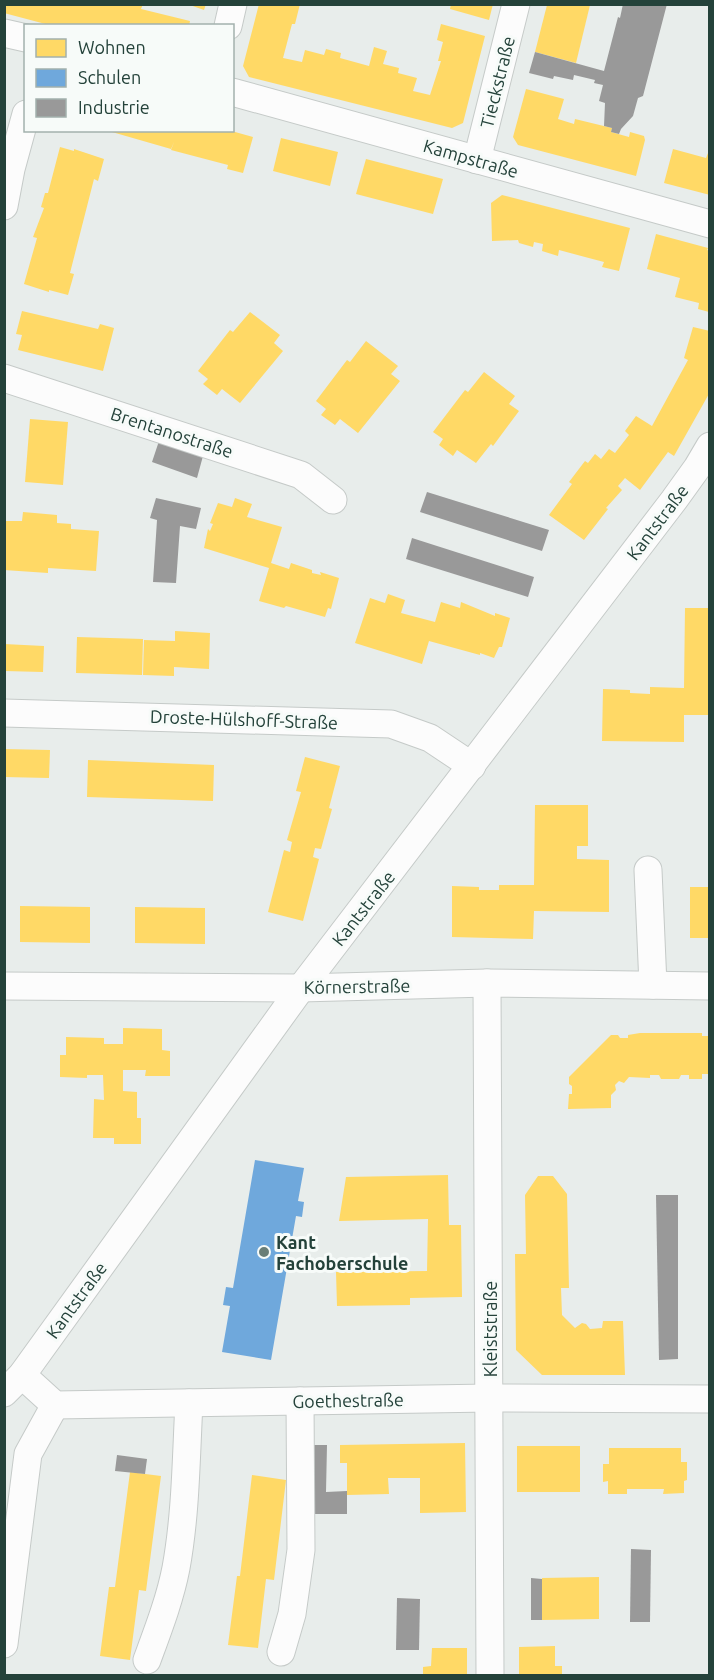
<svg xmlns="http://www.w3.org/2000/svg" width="714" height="1680" viewBox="0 0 714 1680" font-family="Ubuntu,sans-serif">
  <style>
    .homes { fill: #ffd966 }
    .schools { fill: #6fa8dc }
    .industry { fill: #999 }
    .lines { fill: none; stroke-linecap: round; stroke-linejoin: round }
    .minor-casing { stroke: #c5cac8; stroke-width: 29 }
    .minor { stroke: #fcfcfc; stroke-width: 27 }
    .poi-dot { fill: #697e78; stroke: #f7fbf9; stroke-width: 2 }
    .labels { text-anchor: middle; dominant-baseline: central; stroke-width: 6; stroke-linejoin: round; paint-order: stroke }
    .street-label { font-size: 18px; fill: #24423a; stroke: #f7fbf9 }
    .poi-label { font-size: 18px; font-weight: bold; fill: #24423a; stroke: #f7fbf9; text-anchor: start }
  </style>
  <rect width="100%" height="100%" fill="#e8edeb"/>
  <g class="homes">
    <polygon points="4,4 143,4 141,9 190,21 189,26 53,26 4,13"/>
    <polygon points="187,4 206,4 204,10"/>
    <polygon points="259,4 300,4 295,24 292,24 283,58 302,62 305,50 324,55 326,49 341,53 340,58 369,66 374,47 387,51 383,64 399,68 398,73 417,78 413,91 430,95 441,61 438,61 443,42 437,40 441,24 485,36 463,123 452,128 249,77 243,66"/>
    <polygon points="451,4 493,4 489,20 450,9"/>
    <polygon points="547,5 590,5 576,63 535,52"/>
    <polygon points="526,89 564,99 558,119 574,124 575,119 612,128 611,132 629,137 630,132 644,136 645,140 636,176 518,145 513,137"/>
    <polygon points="105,130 228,130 253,137 243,173 227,169 228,165 171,150 174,142 171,149"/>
    <polygon points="281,138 338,152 330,186 273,171"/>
    <polygon points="60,147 74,151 74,149 104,159 98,181 94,179 70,273 74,274 68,295 49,290 49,292 24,284 37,238 33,237 44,208 41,207 45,193 48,193"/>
    <polygon points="710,148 710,195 664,183 673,149 706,158"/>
    <polygon points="366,159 443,179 433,214 356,194"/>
    <polygon points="502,195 630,228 619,271 602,267 604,262 585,257 559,250 558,256 542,251 543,244 534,242 533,247 519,243 518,240 492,241 491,203"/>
    <polygon points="656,234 708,248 707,250 710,251 709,312 698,309 699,303 675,297 680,278 647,269"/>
    <polygon points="22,311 98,329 100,324 114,328 103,371 18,350 22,335 16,334"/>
    <polygon points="250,312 280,335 274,343 283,351 240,403 222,389 217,395 203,384 208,379 198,371 230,330 233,332"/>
    <polygon points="693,327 710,331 710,392 674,456 668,452 640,490 625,478 618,486 622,490 606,508 608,509 584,540 549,515 572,484 569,482 585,461 588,463 595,454 601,459 609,449 615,453 629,435 625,431 636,416 652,426 688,360 684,358"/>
    <polygon points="366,341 398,366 391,374 400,381 358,433 340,419 335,425 321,415 326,409 316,401 347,360 350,362"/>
    <polygon points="484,372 515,396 509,404 519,411 493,446 491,444 476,463 457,450 453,456 439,445 443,439 433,432 465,390 468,392"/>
    <polygon points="30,419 68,422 63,485 25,482"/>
    <polygon points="235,498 252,504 247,517 282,527 271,563 289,569 291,563 312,570 312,573 321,575 320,572 339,578 331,609 328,608 325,617 286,606 284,608 259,601 269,568 204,548 208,529 210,531 213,524 210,523 218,503 232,507"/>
    <polygon points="23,512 57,515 57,523 71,524 71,529 99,531 96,571 48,568 48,573 4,570 4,521 22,521"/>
    <polygon points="388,594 405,600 401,613 435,622 441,602 460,608 461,602 495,616 495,613 510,618 502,647 499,647 494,658 480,653 480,655 429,641 422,664 355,643 370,598 385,603"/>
    <polygon points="685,608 710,608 710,715 684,715 684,742 602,741 603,689 630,690 630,693 650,694 650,687 684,688"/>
    <polygon points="175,631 210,633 209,669 174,667 174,676 143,675 144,640 175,641"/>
    <polygon points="77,637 143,639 142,675 76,673"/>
    <polygon points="4,644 44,646 43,672 4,671"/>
    <polygon points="4,749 50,750 49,778 4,777"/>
    <polygon points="305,757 340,766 329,808 332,809 321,849 315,848 313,857 319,859 303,921 268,912 284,850 290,852 292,842 287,840 301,792 296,791"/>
    <polygon points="88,760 214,765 213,801 87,797"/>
    <polygon points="535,805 588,805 588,846 577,846 577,859 609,860 609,912 534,911 533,939 452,937 452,886 479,887 479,890 499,890 499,885 534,885"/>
    <rect x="690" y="887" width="20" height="51"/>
    <polygon points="20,906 90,907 90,943 20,942"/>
    <polygon points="135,907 205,908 205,944 135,943"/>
    <polygon points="123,1028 162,1029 162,1050 170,1051 170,1076 145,1076 146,1070 123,1070 123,1091 137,1092 137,1118 141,1118 141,1144 114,1144 114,1138 93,1138 94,1099 104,1100 103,1075 87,1075 87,1078 60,1077 60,1055 66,1055 66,1037 104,1038 104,1044 123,1044"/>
    <polygon points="640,1033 702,1033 702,1036 710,1036 710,1074 702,1074 702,1079 689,1079 689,1075 681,1075 679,1079 661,1079 659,1075 650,1075 650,1078 629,1077 624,1083 619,1081 615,1085 616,1090 611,1095 611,1108 568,1109 569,1094 572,1094 572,1086 569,1084 569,1077 611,1035 618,1035 620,1038 628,1038 628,1035"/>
    <polygon points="448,1175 449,1225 461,1225 462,1297 410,1298 410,1305 337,1306 336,1272 427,1271 428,1219 339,1221 346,1177"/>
    <polygon points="538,1176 553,1176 567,1194 569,1288 561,1288 562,1315 575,1328 582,1323 586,1324 590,1329 602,1328 603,1321 623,1321 625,1375 542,1375 516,1350 515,1254 526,1254 525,1195"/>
    <polygon points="465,1443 466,1512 420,1513 420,1478 388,1478 389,1494 347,1495 347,1463 340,1463 340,1445"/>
    <rect x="517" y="1446" width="63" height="46"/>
    <polygon points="609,1448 681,1448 681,1462 687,1462 687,1480 684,1481 684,1493 663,1494 664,1489 627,1489 627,1494 608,1494 608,1481 603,1482 603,1464 609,1464"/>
    <polygon points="130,1472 161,1476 146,1591 139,1590 130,1660 100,1656 109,1587 115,1587"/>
    <polygon points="252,1475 286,1480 274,1580 266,1579 258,1648 228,1645 237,1576 240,1576"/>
    <polygon points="599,1577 599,1619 542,1620 542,1578"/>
    <polygon points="555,1646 555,1666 562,1666 562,1676 519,1676 519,1647"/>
    <polygon points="432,1648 467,1648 467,1676 423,1676 423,1667 431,1666"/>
  </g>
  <polygon class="schools" points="255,1160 304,1168 298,1201 304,1202 302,1217 296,1216 271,1360 222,1352 230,1306 223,1305 226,1287 233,1288"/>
  <g class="industry">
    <polygon points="623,4 667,4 643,96 638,98 633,116 621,129 619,134 611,132 612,128 604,126 605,103 599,101 603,85 594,83 595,80 574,75 573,80 554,76 553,79 529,73 535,52 604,71 618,17 620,18"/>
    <polygon points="159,441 203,456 197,478 152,462"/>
    <polygon points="427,492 549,530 542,551 420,512"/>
    <polygon points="156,498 201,508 196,529 180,526 176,583 153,582 157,520 150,518"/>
    <polygon points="412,538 534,577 528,597 406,559"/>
    <polygon points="656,1195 678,1195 678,1359 659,1360"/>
    <polygon points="305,1445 327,1445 326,1492 347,1491 347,1514 306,1514"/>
    <polygon points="117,1455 147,1459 145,1474 115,1471"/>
    <polygon points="631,1549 651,1550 650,1622 630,1622"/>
    <polygon points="531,1578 542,1579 542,1620 531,1620"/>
    <polygon points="397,1598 420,1599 419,1650 396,1650"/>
  </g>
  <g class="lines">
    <defs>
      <g id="minor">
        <polyline points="228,26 233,4"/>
        <polyline points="4,33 26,38"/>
        <polyline points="232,92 710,224"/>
        <polyline points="477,160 516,4"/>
        <polyline points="4,206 11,169 26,114"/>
        <polyline points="4,378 301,475 333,500"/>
        <polyline points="4,713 391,724 430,738 472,766"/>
        <polyline points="648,870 653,985"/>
        <polyline points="487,983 490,1676"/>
        <polyline points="4,986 301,988 487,983 710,986"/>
        <polyline points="22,1375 55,1405 490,1398 710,1399"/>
        <polyline points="4,1393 22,1375 301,988 674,500 697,468 710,446"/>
        <polyline points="4,1644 28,1454 55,1405"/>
        <polyline points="281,1652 292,1614 301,1550 300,1401"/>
        <path d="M147,1660C158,1630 170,1599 176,1568C186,1513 186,1457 189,1403"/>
      </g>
    </defs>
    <use href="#minor" class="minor-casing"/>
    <use href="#minor" class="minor"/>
  </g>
  <circle class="poi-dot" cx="264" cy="1252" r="6"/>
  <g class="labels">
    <g class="street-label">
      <text transform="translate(497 82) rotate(-76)">Tieckstraße</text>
      <text transform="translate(471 158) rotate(16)">Kampstraße</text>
      <text transform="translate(172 432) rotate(18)">Brentanostraße</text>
      <text transform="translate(657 522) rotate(-53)">Kantstraße</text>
      <text transform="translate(244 719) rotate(2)">Droste-Hülshoff-Straße</text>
      <text transform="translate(363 908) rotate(-52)">Kantstraße</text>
      <text transform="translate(357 986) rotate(-1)">Körnerstraße</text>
      <text transform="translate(76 1300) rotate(-54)">Kantstraße</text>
      <text transform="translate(490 1329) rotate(-90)">Kleiststraße</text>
      <text transform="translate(348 1400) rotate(-1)">Goethestraße</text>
    </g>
    <g class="poi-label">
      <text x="276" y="1242">Kant<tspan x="276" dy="21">Fachoberschule</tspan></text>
    </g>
  </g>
  <rect width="714" height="1680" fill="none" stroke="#24423a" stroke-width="12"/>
  <rect x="24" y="24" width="210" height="108" fill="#f7fbf9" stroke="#a3b1ad" stroke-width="1.5"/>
  <rect x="36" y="39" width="30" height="18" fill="#ffd966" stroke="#a3b1ad" stroke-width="1.5"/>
  <text x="78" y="54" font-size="18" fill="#24423a">Wohnen</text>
  <rect x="36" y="69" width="30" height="18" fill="#6fa8dc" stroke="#a3b1ad" stroke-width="1.5"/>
  <text x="78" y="84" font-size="18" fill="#24423a">Schulen</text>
  <rect x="36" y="99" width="30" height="18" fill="#999999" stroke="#a3b1ad" stroke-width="1.5"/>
  <text x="78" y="114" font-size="18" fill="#24423a">Industrie</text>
</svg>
